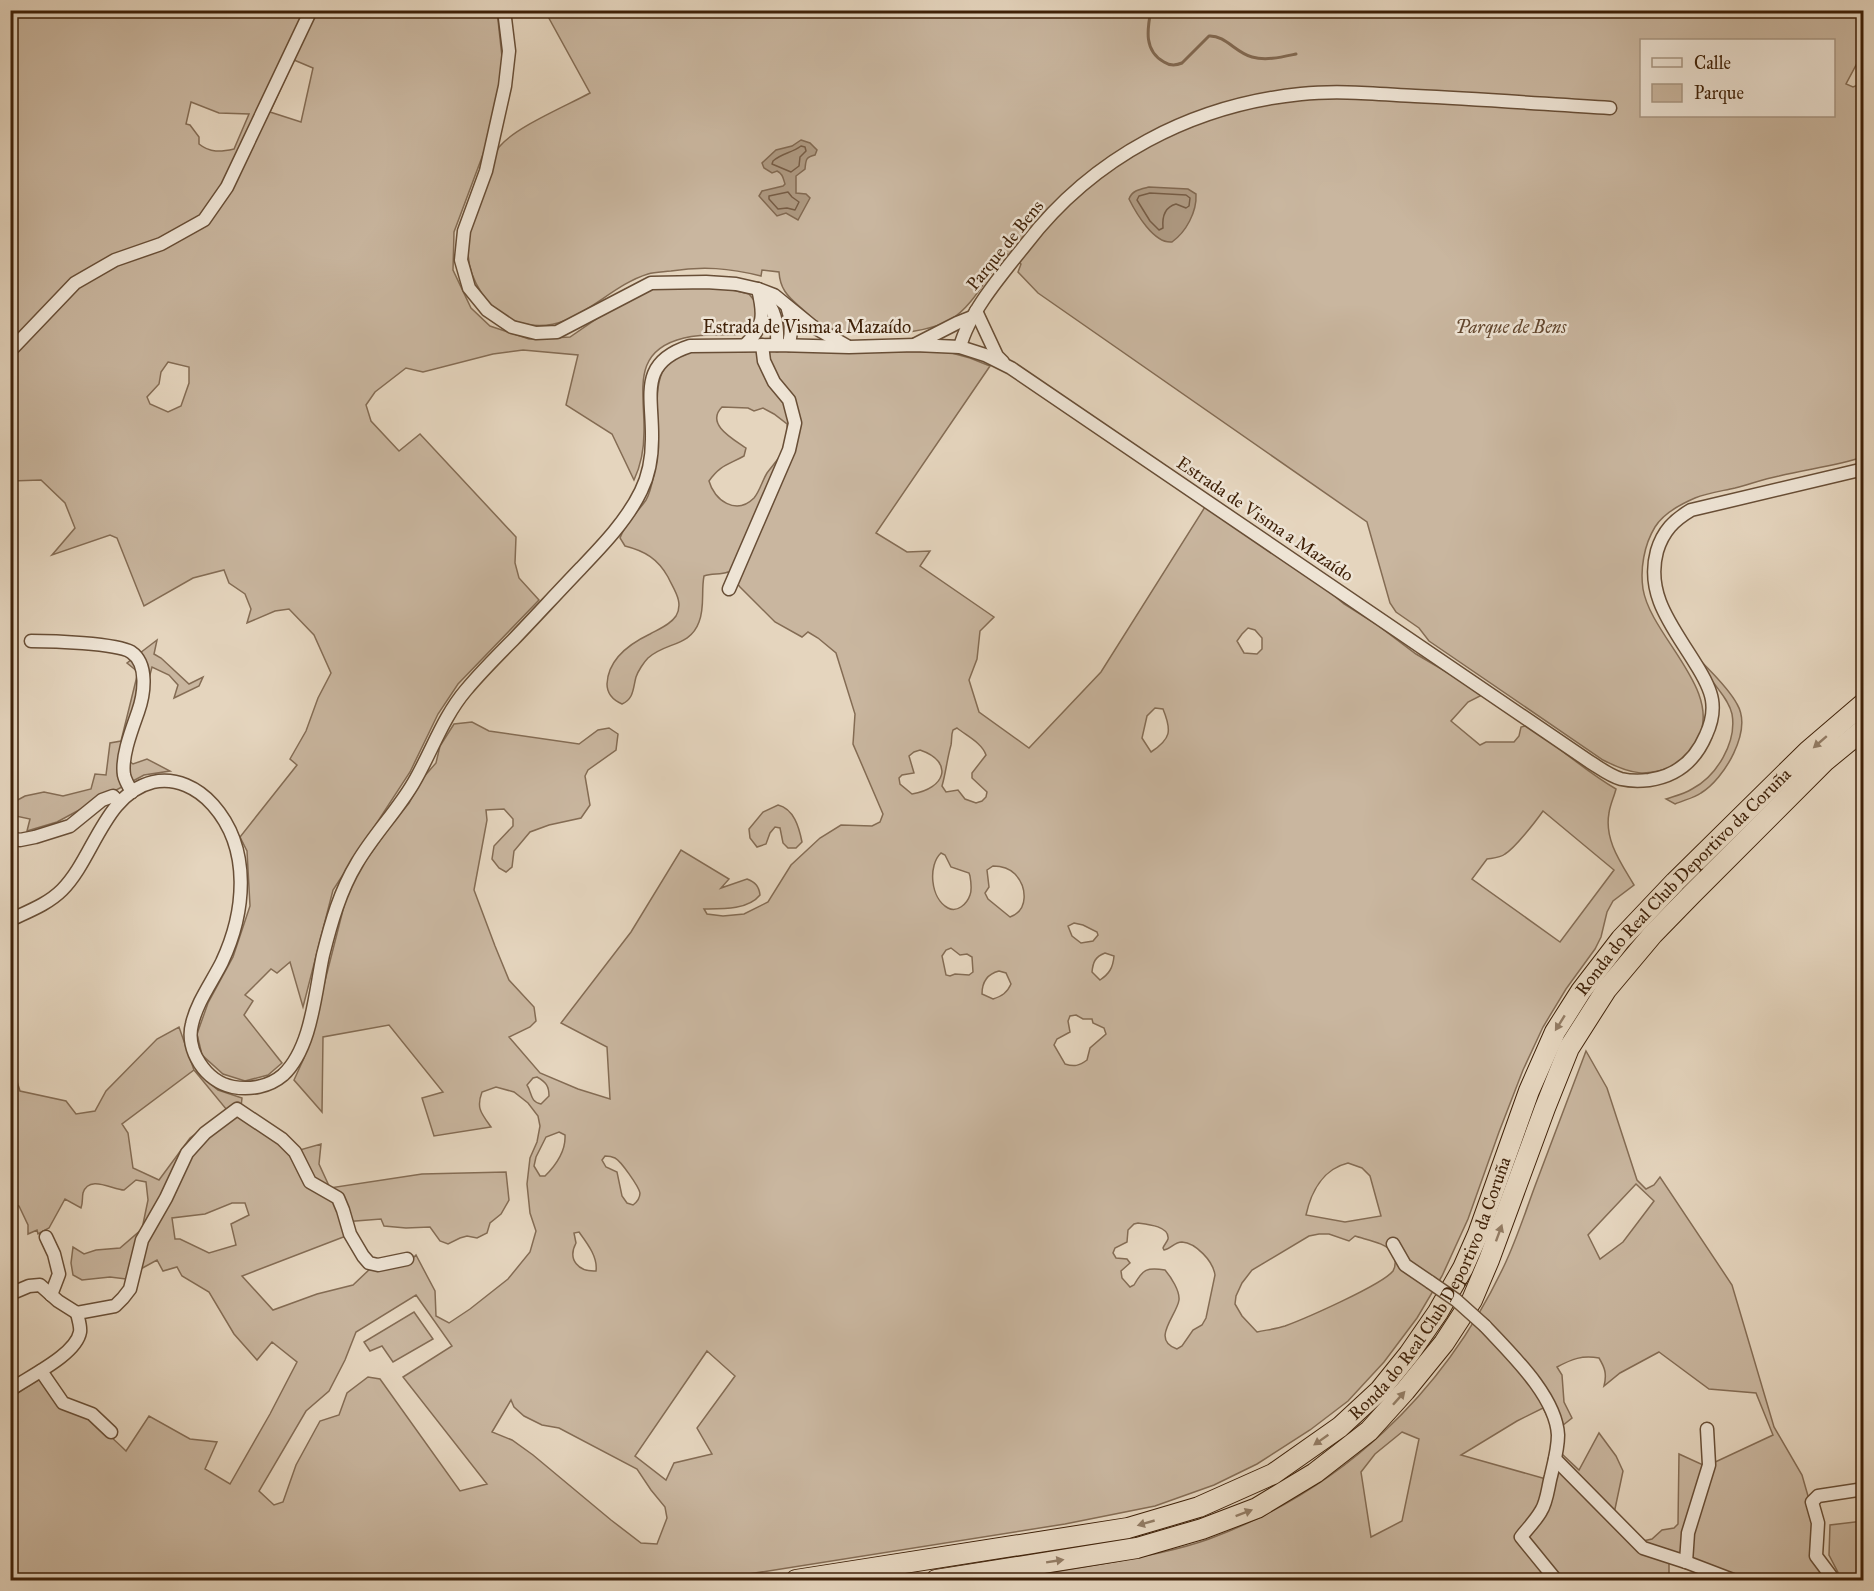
<svg xmlns="http://www.w3.org/2000/svg" width="1874" height="1591" viewBox="0 0 1874 1591" font-family="'IM FELL Great Primer',serif">
  <style>
    .green { fill: #c9b69f; stroke: #846c54; stroke-width: 1.5; fill-rule: evenodd }
    .water { fill: #ad9880; stroke: #816850; stroke-width: 1.5 }
    .lines { fill: none; stroke-linecap: round; stroke-linejoin: round }
    .shore { stroke: #765c44; stroke-width: 1.5 }
    .stream { stroke: #816850; stroke-width: 3 }
    .minor-casing { stroke: #684e36; stroke-width: 15 }
    .trunk-casing { stroke: #3f2108; stroke-width: 22 }
    .minor { stroke: #eee4d5; stroke-width: 12 }
    .trunk { stroke: #e5d5be; stroke-width: 20 }
    .minor-bridge-casing { stroke: #684e36; stroke-width: 15; stroke-linecap: butt }
    .minor-bridge { stroke: #eee4d5; stroke-width: 12 }
    .oneway { fill: #927b63 }
    .labels { text-anchor: middle; dominant-baseline: central; stroke-width: 5; stroke-linejoin: round; paint-order: stroke }
    .street-label { font-size: 18px; fill: #3f2108; stroke: #eee4d5 }
    .park-label { font-size: 18px; font-style: italic; fill: #62462e; stroke: #eee4d5 }
  </style>
  <rect width="100%" height="100%" fill="#e5d5be"/>
  <filter id="stains"><feTurbulence type="fractalNoise" baseFrequency=".00333" numOctaves="4"/><feColorMatrix values="0 0 0 0 .2 0 0 0 0 .09 0 0 0 0 .02 0 0 0 .5 -.17"/></filter>
  <radialGradient id="worn" r=".72"><stop offset=".6" stop-color="#630" stop-opacity="0"/><stop offset="1" stop-color="#630" stop-opacity=".3"/></radialGradient>
  <g class="green">
    <path d="M1848,10L1863,21V52L1846,84L1853,87L1863,83V457C1836,466 1807,469 1779,476C1764,479 1750,484 1735,488C1722,491 1707,493 1695,498C1681,504 1663,514 1655,527C1644,545 1640,569 1643,589C1651,637 1725,691 1697,741C1692,751 1686,760 1676,765C1647,778 1630,774 1603,760L1429,641L1419,628L1396,612L1390,603L1367,522L1038,293L1018,272L1021,264L1006,253C987,274 975,305 950,320C923,336 848,340 820,324C813,319 806,312 799,306C787,296 780,288 779,272L762,270L761,276C729,268 703,266 671,271C663,272 655,272 648,274C605,287 574,335 525,324C488,316 465,277 468,241C470,222 479,203 485,185C489,175 493,154 500,146C516,127 566,106 590,93L545,11ZM1642,40H1834V116H1642Z"/>
    <path d="M10,11H497L503,66L488,141L454,232L453,270L471,308L490,326L529,339L570,337L624,300L654,288L678,286L728,289L749,294L758,305L756,321L748,334C727,336 705,333 684,338C630,351 645,392 644,432C644,449 641,465 634,480L612,434L566,405L578,355L523,350L493,354L423,372L406,368L375,392L366,405L371,421L399,451L420,434L516,537L515,563L519,578L539,600L458,684L438,714L410,772L333,890L303,1007L290,962L277,973L271,969L245,995L253,1001L244,1015L282,1063L268,1075L245,1081L223,1074L202,1055L197,1034L208,1003L233,957L250,906L247,851L240,837L297,765L290,759L306,731L318,698L331,673L314,635L289,609L275,611L247,623L251,609L245,594L229,583L224,570L193,578L144,606L117,538L110,535L52,555L75,528L65,503L41,480L11,481ZM294,60L313,68L301,122L270,112ZM191,102L219,113L249,114L234,149C221,152 210,153 199,144V137L190,125L186,124ZM168,362L189,367V383L181,406L168,412L150,404L147,397L159,384L161,372Z"/>
    <path d="M737,350L948,352L970,358L990,366L876,533L907,552L930,551L920,566L994,617L980,631L977,659L969,680L979,712L1029,748L1101,672L1205,507L1326,589L1344,604L1376,624L1416,654L1484,694L1468,702L1451,721L1480,745L1486,742H1514L1519,736L1521,727L1529,725C1558,747 1585,771 1616,789C1614,797 1610,805 1609,813C1604,840 1621,863 1634,885L1613,901L1607,912L1601,937L1595,949L1566,989L1543,1027L1523,1070L1499,1132L1468,1219L1442,1276L1417,1318L1384,1362L1348,1401L1310,1430L1257,1464L1214,1485L1155,1506L1065,1524L711,1580H11L10,1398L41,1378C69,1403 99,1424 126,1451L149,1416L190,1439L217,1442L205,1469L230,1484L270,1414L297,1362L272,1342L257,1360L234,1334L209,1292L182,1276L177,1267L163,1271L157,1260L137,1271L126,1279L110,1277L82,1280L73,1275L71,1263L73,1247L84,1254L96,1250L120,1248L142,1229L148,1200L146,1182L136,1180L124,1190C113,1190 89,1174 83,1193C82,1198 83,1203 81,1208L65,1199L49,1228L38,1234L37,1230L28,1234V1225L19,1206L11,1203L10,1076L15,1075L20,1091L66,1101L76,1114L95,1111L106,1091L157,1039L179,1027L194,1070L218,1090L242,1098L241,1107L287,1136L300,1150L321,1144L319,1164L330,1188L422,1174L506,1172L509,1200L501,1214L490,1223L487,1233L477,1238L467,1236L460,1238L448,1244L440,1241L430,1227L406,1228L384,1226L381,1219L343,1222L346,1236L242,1276L273,1310L317,1294L353,1285L372,1267L409,1262L416,1255L435,1291L436,1316L449,1323L470,1309L508,1279L530,1252L536,1231L530,1213L527,1184L530,1158L537,1142L540,1126L538,1116L528,1103L514,1092L496,1087L482,1092C476,1108 481,1113 491,1127L434,1136L422,1098L443,1092L389,1025L323,1037L322,1112L294,1080L304,1058L311,1036L345,902L359,870L391,825L409,803L422,779L436,763L440,746L454,724L472,722L489,731L579,744L598,730L609,728L618,734L616,750L588,770L585,776L590,805L581,818L549,825L530,832L514,851L512,867L506,872L499,868L492,859L494,846L513,826V819L504,809L486,810L487,820L474,890L495,946L509,980L534,1007L536,1021L530,1027L509,1037L540,1073L578,1089L610,1099L607,1047L561,1023L631,932L681,850L729,879L721,888L747,879C755,882 759,886 760,895C748,910 722,909 704,909L707,914L723,916L744,914L768,902L791,865L820,838L841,825L872,826L880,822L883,814L853,744L855,714L836,653L818,638L808,632L802,637L775,622L740,587L728,572C720,575 712,573 704,576C701,591 705,607 699,622C690,647 665,642 648,658C644,662 638,671 636,677C633,688 634,699 622,704C613,700 607,694 607,684C608,659 629,644 650,634C659,629 670,625 676,616C684,602 674,590 668,577C658,559 645,551 625,546L620,538C625,523 637,513 646,500C651,492 653,479 655,469C658,457 658,444 658,432C658,403 649,359 691,352C705,349 722,351 737,350ZM722,407L748,408L754,411L763,408L774,414L787,424C790,448 780,456 767,473C762,481 760,491 754,498C736,516 714,500 709,481C720,465 728,465 744,456L746,448C733,439 705,424 722,407ZM1248,628L1255,630L1262,638V649L1257,654L1244,653L1237,641L1242,634ZM1155,708L1163,709C1172,731 1171,739 1151,752L1142,738L1147,716ZM957,728C967,736 982,743 986,755L972,773V778L987,792L986,797L982,801L976,803L965,799L958,790L946,792L942,786C946,772 947,759 951,745C952,740 951,735 953,730ZM920,750C955,762 945,789 912,794L900,784L899,778L902,775L914,773L909,756L914,752ZM1543,811L1614,870L1560,942L1472,879L1487,859C1493,858 1500,858 1505,854C1515,848 1536,821 1543,811ZM941,853L945,855L951,867L969,873L970,876C971,882 972,890 970,895C967,904 957,913 948,908C930,898 928,865 941,853ZM993,866C1000,866 1009,868 1015,874C1027,887 1029,910 1010,917L988,899L985,893L989,887L987,870ZM1074,923L1083,925L1097,932L1098,935L1093,941L1081,943L1072,936L1068,926ZM951,948L960,955L967,954L972,957L973,972L969,975L955,974L950,976L946,975L942,956L946,950ZM1105,953L1114,956C1113,968 1109,974 1100,980L1092,972C1093,962 1095,957 1105,953ZM999,971L1006,973L1011,984C1007,993 1002,996 993,999L982,994C982,982 987,974 999,971ZM1076,1015L1083,1019H1092L1093,1023L1104,1028L1106,1034L1090,1048L1087,1060C1079,1066 1074,1067 1065,1064L1054,1045L1057,1039L1070,1032L1068,1021L1070,1016ZM194,1070L227,1110L190,1138L159,1180L133,1168L128,1133L122,1124ZM537,1077C546,1082 549,1086 549,1096L541,1104C530,1102 532,1093 527,1085L533,1078ZM559,1132L565,1135C566,1151 556,1165 545,1176H540L534,1166L536,1157L546,1137ZM605,1156C607,1156 613,1157 615,1158C621,1161 639,1187 640,1193C640,1199 637,1202 633,1205L627,1203L622,1196L617,1172L606,1167L602,1160ZM1348,1163L1362,1168L1370,1176L1381,1216L1345,1222L1306,1215C1311,1192 1323,1169 1348,1163ZM232,1203H245L249,1215L231,1224L236,1245L209,1253L180,1239H175L172,1218L205,1214ZM1138,1223C1146,1224 1170,1226 1168,1239C1167,1242 1164,1245 1163,1248L1164,1250C1171,1249 1174,1242 1182,1242C1196,1243 1213,1261 1215,1275L1206,1318L1202,1325L1193,1330L1182,1346L1177,1349C1150,1340 1177,1315 1179,1300C1180,1291 1171,1277 1165,1270C1147,1267 1143,1269 1134,1285L1130,1287L1122,1278L1121,1271L1130,1263L1127,1259L1116,1258L1113,1253L1115,1248L1127,1242L1128,1230L1134,1224ZM579,1232C587,1243 598,1257 596,1271C579,1272 567,1260 576,1243L574,1233ZM1319,1234H1329L1349,1241L1355,1236C1367,1240 1387,1243 1393,1253C1396,1258 1396,1266 1393,1271C1382,1285 1304,1319 1285,1326C1276,1329 1266,1330 1257,1332L1242,1316L1235,1304L1236,1296L1242,1283L1252,1270L1309,1236ZM416,1295L452,1346L403,1377L487,1484L460,1491L380,1379L368,1377L347,1393L339,1415L320,1421L296,1465L283,1502L274,1505L259,1491L306,1411L329,1391L345,1360L356,1332ZM707,1351L735,1376L697,1428L712,1454L674,1463L666,1480L635,1456ZM511,1400L514,1407L524,1416L542,1425L559,1428L637,1469L651,1490L665,1507L667,1518L657,1544L641,1543L611,1520L533,1455L512,1440L492,1432Z"/>
    <polygon points="157,640 154,654 161,658 189,684 203,677 199,686 174,698 178,685 169,675 152,667 128,760 133,764 147,759 170,771 144,775 57,822 27,831 30,819 11,815 12,803 25,796 44,792 63,796 91,789 95,774 106,775 110,743 121,741 138,672 127,663"/>
    <path d="M1698,658C1711,672 1728,687 1737,704C1753,731 1724,779 1701,793C1694,798 1684,800 1675,804L1666,799C1675,796 1684,794 1692,789C1717,776 1737,742 1732,714C1729,701 1720,692 1713,682C1707,675 1703,666 1698,658Z"/>
    <path d="M778,805C794,809 799,827 802,842L796,848H788L783,843L780,828L775,827L770,833L766,844L757,847L750,838L749,829L763,812Z"/>
    <path d="M1586,1051L1607,1088L1637,1180L1646,1189L1654,1185L1660,1177L1732,1285L1774,1427L1802,1475L1808,1496L1810,1517L1816,1527L1814,1538L1830,1580H1724L1669,1561V1580H1006C1041,1575 1077,1568 1113,1562C1145,1556 1178,1550 1209,1539C1342,1490 1444,1393 1504,1266C1516,1241 1525,1213 1535,1186C1552,1141 1569,1096 1586,1051ZM1636,1184L1654,1201L1623,1242L1600,1259L1588,1235ZM1659,1352L1709,1389L1756,1393L1773,1435L1711,1464L1703,1465L1679,1454L1678,1524L1674,1528L1662,1530L1652,1539L1643,1541L1637,1551L1612,1523L1623,1471L1616,1456L1599,1433L1579,1470L1561,1453L1562,1426L1572,1418L1564,1402L1562,1375L1557,1367C1572,1359 1582,1355 1599,1358C1605,1368 1607,1374 1604,1386L1620,1373ZM1543,1408L1555,1432L1546,1479L1461,1455L1517,1421ZM1402,1432L1419,1439L1402,1521L1371,1537L1361,1472L1375,1454Z"/>
    <polygon points="414,1312 433,1339 393,1362 382,1346 370,1351 364,1342"/>
    <polygon points="1863,1521 1863,1580 1842,1580 1829,1555 1830,1525"/>
  </g>
  <g class="water">
    <path d="M801,140L810,143L817,150L815,155C805,157 806,161 805,169L796,176V193L806,194L810,198L798,220L786,213L777,216L759,196L762,191L783,186L785,184C783,178 783,174 777,171L772,173L764,168L762,163L776,150L792,146Z"/>
    <path d="M1149,187L1188,189L1196,194C1197,212 1186,232 1172,242C1154,244 1136,213 1129,199C1132,190 1141,189 1149,187Z"/>
  </g>
  <g class="lines">
    <g class="shore">
      <path d="M801,146L805,147L806,151L800,157L799,166L791,172L772,164L773,161C782,153 792,153 801,146Z"/>
      <polygon points="788,192 792,197 799,202 795,210 787,208 778,209 769,199 769,196"/>
      <path d="M1150,193L1186,195L1190,198L1189,206L1186,208L1176,204C1165,207 1162,217 1163,228L1159,230L1150,221L1137,200L1139,196Z"/>
    </g>
    <path class="stream" d="M1151,10C1147,30 1144,51 1164,62C1170,66 1175,66 1182,63L1209,36C1225,35 1236,53 1252,57C1266,61 1282,57 1296,54"/>
    <defs>
      <g id="minor">
        <polyline points="504,10 509,51 505,86 486,171 464,231 461,260 469,288 487,310 512,327 536,333 557,332 651,283 706,282 736,284 758,289 774,295 812,326 847,346"/>
        <path d="M761,292C775,310 778,322 777,345"/>
        <path d="M787,306C792,320 792,331 789,345"/>
        <polyline points="976,311 997,356 1003,362"/>
        <polyline points="916,344 957,323 972,317"/>
        <path d="M745,345C765,326 764,314 758,289"/>
        <path d="M960,347C969,312 1003,273 1026,244C1093,157 1192,105 1301,94C1339,90 1378,94 1415,96C1480,99 1545,104 1610,108"/>
        <polyline points="10,351 75,283 115,260 161,244 204,220 227,187 311,10"/>
        <polyline points="729,589 789,450 795,423 789,400 774,382 764,361 762,345"/>
        <path d="M31,641C51,641 116,643 131,652C149,664 144,695 138,712C132,729 121,757 124,775C125,780 129,787 132,792"/>
        <polyline points="10,838 20,840 35,837 70,826 102,800 113,796 119,802"/>
        <path d="M10,920C29,911 48,904 62,890C94,858 104,794 153,782C176,777 198,788 213,805C252,849 245,913 222,962C212,982 197,1002 192,1024C185,1050 206,1082 233,1087C250,1090 269,1087 283,1075C312,1048 315,992 323,955C331,923 340,891 357,863C374,834 398,810 414,782C432,751 443,717 466,690C481,672 497,656 513,640C536,616 558,592 581,568C603,545 627,520 641,491C649,475 652,457 652,439C653,396 637,363 690,346L777,345L849,347L915,345L960,347L985,355L1011,368L1590,762C1600,768 1610,776 1621,779C1630,781 1640,781 1649,780C1677,776 1695,761 1706,735C1711,724 1714,712 1712,700C1710,687 1702,674 1695,663C1673,627 1645,595 1657,551C1663,531 1674,520 1691,510L1864,469"/>
        <polyline points="46,1237 54,1254 59,1274 51,1295"/>
        <polyline points="1393,1244 1405,1265 1430,1282"/>
        <polyline points="10,1294 29,1286 40,1285 58,1301 77,1313"/>
        <path d="M1485,1326C1510,1353 1556,1396 1558,1435C1558,1449 1554,1463 1551,1476C1548,1487 1547,1502 1541,1511C1536,1520 1528,1528 1521,1537L1556,1580"/>
        <polyline points="41,1371 63,1403 92,1414 111,1432"/>
        <path d="M10,1390C28,1377 76,1355 80,1332C81,1327 78,1318 77,1313L115,1306L123,1298L130,1289L142,1240L166,1198L187,1153L205,1133L237,1109L282,1139L295,1152L310,1182L338,1198L343,1210L350,1234L363,1256L369,1263L378,1265L407,1259"/>
        <polyline points="1555,1459 1643,1548 1686,1562 1733,1580"/>
        <polyline points="1686,1562 1688,1533 1709,1465 1707,1429"/>
        <polyline points="1834,1580 1816,1556 1818,1523 1812,1502 1818,1496 1864,1489"/>
      </g>
      <g id="trunk">
        <path id="s1" d="M796,1580L1128,1528L1199,1507L1273,1474L1340,1427L1380,1390L1409,1354L1438,1312L1463,1268L1478,1234L1529,1091L1555,1032L1581,991L1621,939L1675,882L1808,751L1864,703"/>
        <polyline points="936,1580 1137,1548 1202,1529 1257,1508 1315,1473 1369,1431 1405,1391 1444,1343 1472,1300 1489,1260 1545,1108 1569,1048 1606,990 1653,934 1692,894 1825,761 1864,729"/>
      </g>
    </defs>
    <use href="#minor" class="minor-casing"/>
    <use href="#trunk" class="trunk-casing"/>
    <use href="#minor" class="minor"/>
    <use href="#trunk" class="trunk"/>
    <defs>
      <polyline id="minor-bridge" points="1430,1282 1456,1300 1485,1326"/>
    </defs>
    <use href="#minor-bridge" class="minor-bridge-casing"/>
    <use href="#minor-bridge" class="minor-bridge"/>
  </g>
  <defs><path id="oneway-solid" d="M-6-.8H1V-3.2L6.5 0L1 3.2V.8H-6Z" transform="scale(1.5)"/></defs>
  <g class="oneway">
    <use href="#oneway-solid" transform="translate(1820 742) rotate(139)"/>
    <use href="#oneway-solid" transform="translate(1560 1023) rotate(122)"/>
    <use href="#oneway-solid" transform="translate(1499 1233) rotate(-70)"/>
    <use href="#oneway-solid" transform="translate(1399 1398) rotate(-48)"/>
    <use href="#oneway-solid" transform="translate(1321 1440) rotate(145)"/>
    <use href="#oneway-solid" transform="translate(1244 1513) rotate(-21)"/>
    <use href="#oneway-solid" transform="translate(1146 1523) rotate(164)"/>
    <use href="#oneway-solid" transform="translate(1055 1561) rotate(-9)"/>
  </g>
  <g class="labels">
    <g class="street-label">
      <text transform="translate(1005 245) rotate(-51)">Parque de Bens</text>
      <text x="807" y="327">Estrada de Visma a Mazaído</text>
      <text transform="translate(1265 519) rotate(34)">Estrada de Visma a Mazaído</text>
      <text stroke="none"><textPath href="#s1" startOffset="1227">Ronda do Real Club Deportivo da Coruña</textPath></text>
      <text stroke="none"><textPath href="#s1" startOffset="741">Ronda do Real Club Deportivo da Coruña</textPath></text>
    </g>
    <g class="park-label">
      <text x="1511" y="327">Parque de Bens</text>
    </g>
  </g>
  <rect width="1874" height="1591" fill="none" stroke="#e5d5be" stroke-width="36"/>
  <rect x="12" y="12" width="1850" height="1567" fill="none" stroke="#3f2108" stroke-width="3"/>
  <rect x="18" y="18" width="1838" height="1555" fill="none" stroke="#3f2108" stroke-width="1.5"/>
  <rect x="1640" y="39" width="195" height="78" fill="#eee4d5" stroke="#a89683" stroke-width="1.5"/>
  <rect x="1652" y="58" width="30" height="9" fill="#eee4d5" stroke="#a89683" stroke-width="1.5"/>
  <text x="1694" y="69" font-size="18" fill="#3f2108">Calle</text>
  <rect x="1652" y="84" width="30" height="18" fill="#c9b69f" stroke="#a89683" stroke-width="1.5"/>
  <text x="1694" y="99" font-size="18" fill="#3f2108">Parque</text>
  <rect width="100%" height="100%" filter="url(#stains)"/>
  <rect width="100%" height="100%" fill="url(#worn)"/>
</svg>
